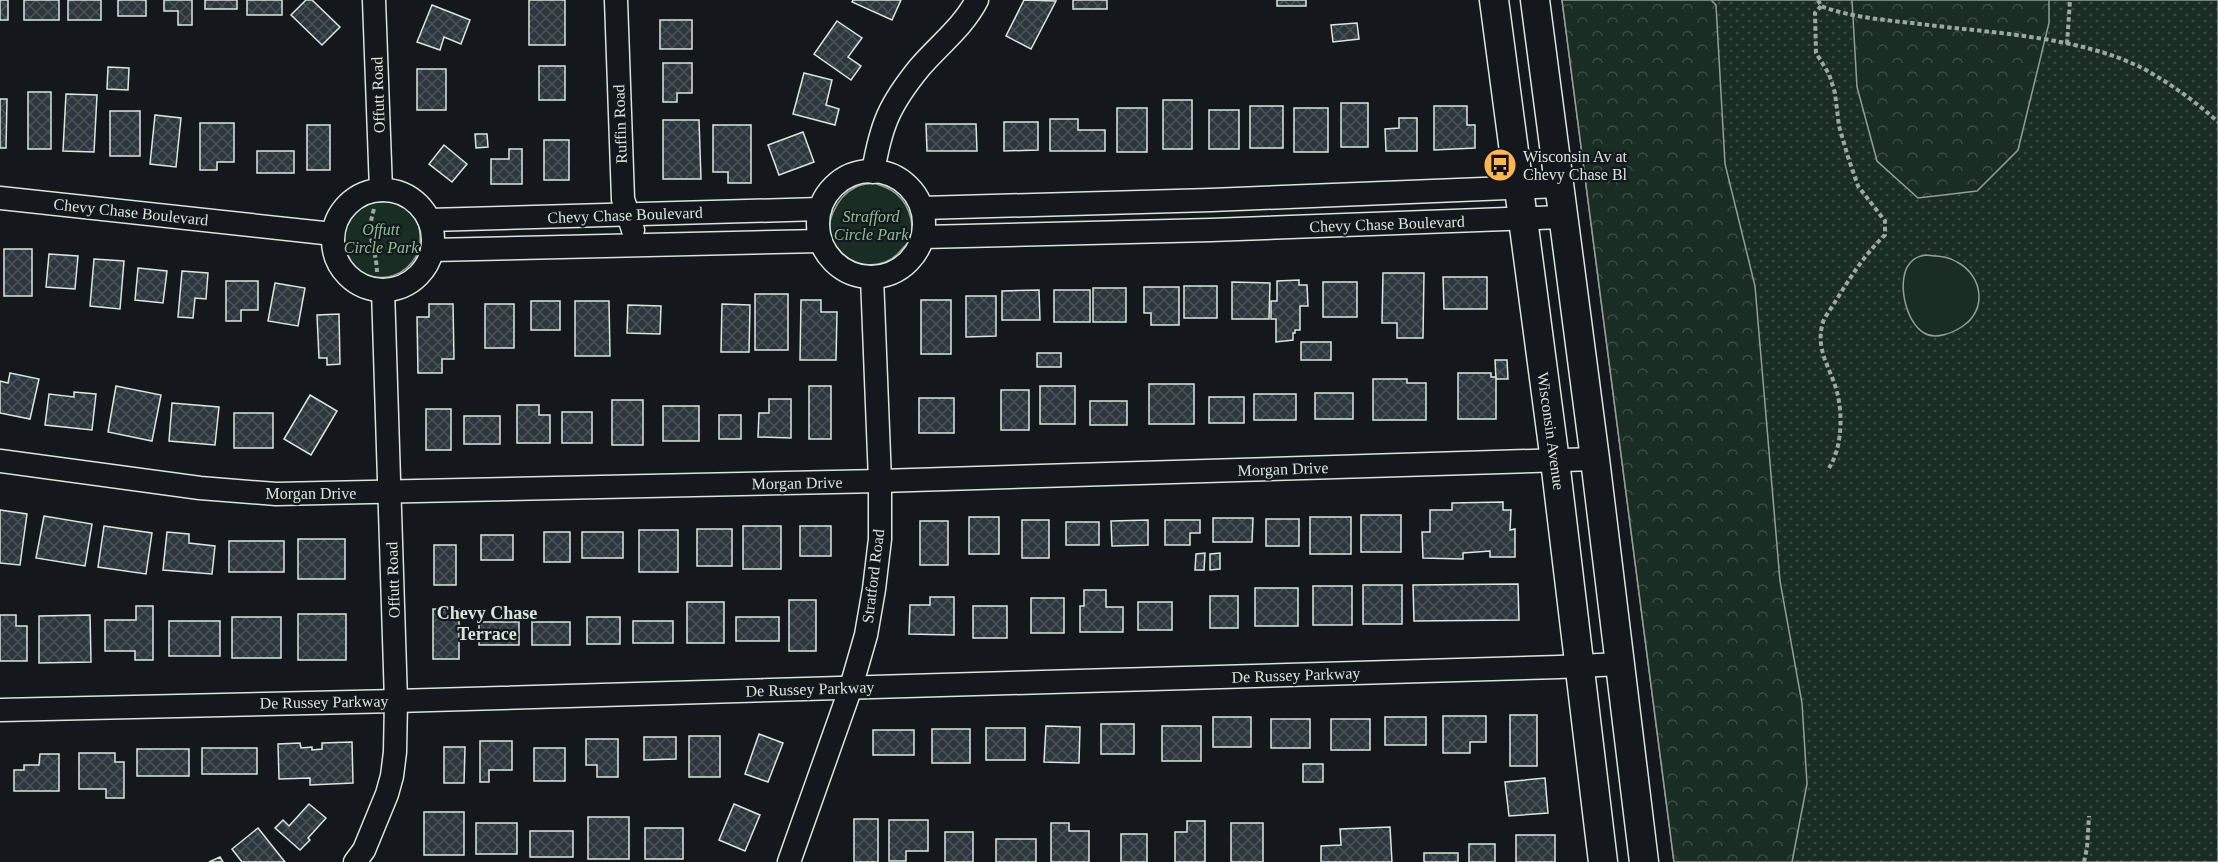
<svg xmlns="http://www.w3.org/2000/svg" width="2218" height="862" viewBox="0 0 2218 862" font-family="'Times New Roman',serif">
  <style>
    .grass { fill: url(#grass-dots); stroke: #939e99; stroke-width: 1.5 }
    .forest { fill: url(#forest-crowns); stroke: #939e99; stroke-width: 1.5 }
    .park { fill: #1a2d24; stroke: #939e99; stroke-width: 1.5 }
    .building { fill: url(#building-cross-hatch); stroke: #d8e6dc; stroke-width: 1.5 }
    .lines { fill: none; stroke-linecap: round; stroke-linejoin: round }
    .minor-casing { stroke: #d8e6dc; stroke-width: 25 }
    .major-casing { stroke: #d8e6dc; stroke-width: 31 }
    .path { stroke: #9da8a2; stroke-width: 4; stroke-dasharray: 4.5 3; stroke-linecap: butt }
    .minor { stroke: #14181c; stroke-width: 22 }
    .major { stroke: #14181c; stroke-width: 28 }
    .labels { text-anchor: middle; dominant-baseline: central; stroke-width: 4.5; stroke-linejoin: round; paint-order: stroke }
    .street-label { font-size: 16px; fill: #d8e6dc; stroke: #14181c }
    .poi-label { font-size: 16px; fill: #d8e6dc; stroke: #14181c; text-anchor: start }
    .park-label { font-size: 16px; font-style: italic; fill: #8ac095; stroke: #14181c }
    .neighbourhood-label { font-size: 18px; font-weight: bold; fill: #d8e6dc; stroke: #14181c }
  </style>
  <defs>
    <pattern id="grass-dots" width="8" height="8" patternUnits="userSpaceOnUse" patternTransform="scale(1.5)"><rect width="8" height="8" fill="#1a2d24"/><path d="M2 2h.1M6 6h.1" fill="none" stroke="#3b4b43" stroke-width="1.8" stroke-linecap="round"/></pattern>
    <pattern id="forest-crowns" width="20" height="18" patternUnits="userSpaceOnUse" patternTransform="scale(1.5)"><rect width="20" height="18" fill="#1a2d24"/><path d="M2 6a3 3 0 1 1 6 0M12 15a3 3 0 1 1 6 0" fill="none" stroke="#3b4b43"/></pattern>
    <pattern id="building-cross-hatch" width="8" height="8" patternUnits="userSpaceOnUse" patternTransform="scale(1.5)"><rect width="8" height="8" fill="#2c363c"/><path d="M0 0l8 8M0 8l8-8" fill="none" stroke="#4a5358"/></pattern>
  </defs>
  <rect width="100%" height="100%" fill="#14181c"/>
  <polygon class="grass" points="1562,0 2218,0 2218,862 1674,862"/>
  <g class="forest">
    <polygon points="1562,0 1711,0 1716,5 1725,164 1755,286 1780,581 1802,703 1807,784 1792,862 1674,862"/>
    <polygon points="1852,0 2049,0 2049,23 2018,150 1977,191 1918,198 1877,161 1857,87"/>
  </g>
  <g class="park">
    <path d="M874,183C880,185 886,187 891,190C907,199 915,221 911,238C909,242 905,246 902,249C884,272 852,269 835,245C821,226 837,196 856,187C861,184 868,184 874,183Z"/>
    <path d="M371,198C398,198 418,206 420,235C420,242 421,247 418,253C393,301 328,272 345,221C350,208 358,202 371,198Z"/>
    <path d="M1926,255C1937,256 1948,256 1957,262C1982,275 1988,309 1963,326C1953,333 1935,340 1924,333C1905,322 1896,279 1910,263C1915,257 1920,256 1926,255Z"/>
  </g>
  <g class="building">
    <rect x="0" y="0" width="8" height="20"/>
    <rect x="24" y="0" width="35" height="20"/>
    <rect x="68" y="0" width="33" height="20"/>
    <rect x="118" y="0" width="28" height="16"/>
    <polygon points="164,0 192,0 192,25 178,25 178,11 164,11"/>
    <rect x="205" y="0" width="32" height="9"/>
    <rect x="247" y="0" width="35" height="15"/>
    <polygon points="306,0 312,0 340,27 322,45 291,15"/>
    <rect x="529" y="0" width="36" height="45"/>
    <polygon points="853,0 901,0 892,20 852,2"/>
    <polygon points="1024,0 1056,1 1031,49 1006,36"/>
    <rect x="1073" y="0" width="34" height="9"/>
    <rect x="1277" y="0" width="29" height="6"/>
    <polygon points="432,5 470,20 461,44 444,37 440,50 417,42"/>
    <rect x="660" y="20" width="32" height="29"/>
    <polygon points="837,21 862,38 848,57 861,66 851,80 814,54"/>
    <polygon points="1357,23 1359,39 1333,42 1331,25"/>
    <polygon points="663,63 692,63 692,93 677,93 677,102 663,102"/>
    <rect x="539" y="66" width="26" height="34"/>
    <polygon points="108,67 129,68 128,90 107,89"/>
    <rect x="417" y="69" width="29" height="41"/>
    <polygon points="804,73 832,80 826,105 839,109 835,125 793,114"/>
    <rect x="28" y="92" width="23" height="57"/>
    <polygon points="66,94 97,95 94,152 63,151"/>
    <polygon points="0,99 7,99 6,148 0,148"/>
    <rect x="1163" y="100" width="29" height="49"/>
    <rect x="1341" y="103" width="27" height="44"/>
    <rect x="1250" y="106" width="33" height="42"/>
    <polygon points="1434,106 1467,106 1467,125 1475,125 1475,148 1434,150"/>
    <rect x="1117" y="108" width="30" height="44"/>
    <rect x="1294" y="108" width="34" height="44"/>
    <rect x="1209" y="110" width="30" height="39"/>
    <rect x="110" y="111" width="30" height="45"/>
    <polygon points="155,115 181,118 176,167 150,164"/>
    <polygon points="1399,118 1417,118 1417,151 1386,151 1385,129 1399,128"/>
    <polygon points="1050,119 1078,119 1078,130 1105,130 1105,151 1050,151"/>
    <polygon points="663,120 699,120 701,179 663,179"/>
    <polygon points="1004,122 1038,122 1038,150 1004,151"/>
    <polygon points="200,123 234,123 234,162 217,162 217,170 200,170"/>
    <polygon points="926,124 976,124 977,151 927,151"/>
    <rect x="307" y="125" width="23" height="45"/>
    <polygon points="713,125 751,125 751,183 728,183 728,172 713,172"/>
    <polygon points="803,132 814,162 779,175 768,145"/>
    <polygon points="475,134 487,134 488,147 476,148"/>
    <rect x="544" y="140" width="25" height="40"/>
    <polygon points="444,145 467,164 452,182 429,164"/>
    <polygon points="509,149 522,149 522,184 491,184 491,159 509,159"/>
    <rect x="257" y="151" width="37" height="22"/>
    <rect x="4" y="249" width="28" height="47"/>
    <polygon points="49,254 78,256 75,289 46,287"/>
    <polygon points="94,259 124,261 120,309 90,306"/>
    <polygon points="138,268 167,271 163,303 135,300"/>
    <polygon points="182,271 208,273 206,299 195,298 193,318 178,317"/>
    <polygon points="1383,273 1424,273 1423,338 1397,338 1397,323 1382,323"/>
    <polygon points="1443,277 1487,277 1487,309 1444,309"/>
    <polygon points="1299,280 1299,285 1307,285 1308,306 1300,306 1300,330 1295,330 1295,333 1293,333 1293,340 1276,342 1276,319 1271,319 1271,301 1277,301 1277,281"/>
    <polygon points="226,281 258,281 258,310 241,310 241,321 226,321"/>
    <polygon points="1232,282 1270,283 1269,319 1232,319"/>
    <rect x="1323" y="282" width="34" height="35"/>
    <polygon points="275,283 305,288 298,326 268,321"/>
    <rect x="1184" y="286" width="33" height="32"/>
    <polygon points="1144,287 1179,287 1179,325 1151,325 1151,313 1144,313"/>
    <rect x="1093" y="288" width="33" height="34"/>
    <polygon points="1039,290 1040,320 1002,320 1002,291"/>
    <rect x="1054" y="290" width="36" height="32"/>
    <rect x="755" y="294" width="33" height="56"/>
    <polygon points="966,296 996,296 996,336 966,337"/>
    <polygon points="801,300 821,300 821,312 837,312 836,360 800,360"/>
    <rect x="921" y="300" width="30" height="54"/>
    <rect x="531" y="301" width="29" height="29"/>
    <polygon points="575,301 609,301 610,356 575,356"/>
    <polygon points="429,304 453,304 454,359 442,359 442,373 418,373 417,317 429,317"/>
    <rect x="485" y="304" width="29" height="44"/>
    <polygon points="722,304 750,305 749,352 721,352"/>
    <polygon points="628,305 661,306 660,334 627,333"/>
    <polygon points="339,314 340,364 327,365 327,358 319,358 317,315"/>
    <rect x="1301" y="342" width="30" height="18"/>
    <rect x="1037" y="353" width="24" height="14"/>
    <polygon points="1495,360 1507,360 1508,379 1496,379"/>
    <polygon points="10,373 39,379 30,419 0,413 0,381 8,383"/>
    <polygon points="1458,373 1491,373 1491,377 1496,377 1496,419 1458,419"/>
    <polygon points="1373,379 1407,379 1407,383 1426,383 1426,420 1373,420"/>
    <rect x="1149" y="384" width="45" height="40"/>
    <polygon points="116,386 161,395 152,441 108,432"/>
    <rect x="809" y="386" width="22" height="53"/>
    <rect x="1040" y="386" width="35" height="38"/>
    <rect x="1001" y="390" width="28" height="40"/>
    <polygon points="74,392 96,394 92,430 45,425 49,394 74,397"/>
    <rect x="1315" y="393" width="38" height="26"/>
    <rect x="1254" y="394" width="42" height="26"/>
    <polygon points="310,395 337,411 311,455 284,439"/>
    <rect x="1209" y="397" width="35" height="26"/>
    <rect x="919" y="398" width="35" height="35"/>
    <polygon points="769,399 791,399 791,438 758,437 759,413 769,413"/>
    <rect x="612" y="400" width="31" height="45"/>
    <rect x="1090" y="401" width="37" height="24"/>
    <polygon points="172,403 219,407 215,445 169,441"/>
    <polygon points="517,405 539,405 539,415 550,415 550,443 517,443"/>
    <rect x="663" y="406" width="36" height="35"/>
    <rect x="426" y="409" width="25" height="41"/>
    <rect x="562" y="412" width="30" height="31"/>
    <rect x="234" y="413" width="39" height="35"/>
    <rect x="719" y="415" width="22" height="24"/>
    <rect x="464" y="416" width="36" height="28"/>
    <polygon points="1503,502 1503,510 1511,510 1510,530 1515,529 1515,557 1490,557 1490,551 1463,553 1463,559 1423,558 1422,532 1430,532 1430,510 1452,510 1452,503"/>
    <polygon points="0,510 27,514 20,565 0,563"/>
    <rect x="1361" y="515" width="40" height="37"/>
    <polygon points="44,516 92,524 85,566 36,558"/>
    <rect x="969" y="517" width="30" height="37"/>
    <rect x="1310" y="517" width="41" height="37"/>
    <polygon points="1213,518 1253,518 1252,542 1213,542"/>
    <rect x="1266" y="519" width="33" height="27"/>
    <rect x="1022" y="520" width="27" height="38"/>
    <polygon points="1148,520 1148,545 1112,546 1111,521"/>
    <polygon points="1165,520 1200,520 1200,533 1190,533 1190,545 1165,545"/>
    <rect x="920" y="521" width="28" height="44"/>
    <rect x="1066" y="522" width="33" height="23"/>
    <polygon points="104,526 152,533 146,574 98,567"/>
    <rect x="743" y="526" width="38" height="43"/>
    <rect x="800" y="526" width="31" height="30"/>
    <rect x="697" y="529" width="35" height="37"/>
    <rect x="639" y="530" width="39" height="42"/>
    <polygon points="167,532 189,534 189,543 215,546 212,574 163,570"/>
    <rect x="544" y="532" width="26" height="30"/>
    <rect x="582" y="532" width="41" height="26"/>
    <rect x="481" y="535" width="32" height="25"/>
    <rect x="298" y="539" width="47" height="40"/>
    <rect x="229" y="541" width="55" height="31"/>
    <rect x="434" y="545" width="22" height="40"/>
    <polygon points="1205,553 1204,570 1195,570 1196,554"/>
    <polygon points="1220,553 1220,569 1210,570 1210,554"/>
    <polygon points="1518,584 1519,620 1414,621 1413,585"/>
    <rect x="1363" y="585" width="39" height="39"/>
    <rect x="1313" y="586" width="39" height="39"/>
    <rect x="1255" y="588" width="43" height="38"/>
    <polygon points="1084,590 1106,590 1106,607 1123,607 1123,632 1080,632 1080,606 1084,606"/>
    <rect x="1210" y="596" width="28" height="32"/>
    <polygon points="930,597 954,597 954,635 909,634 910,605 930,605"/>
    <rect x="1031" y="598" width="33" height="35"/>
    <rect x="789" y="600" width="27" height="51"/>
    <rect x="687" y="602" width="37" height="41"/>
    <rect x="1138" y="602" width="34" height="28"/>
    <polygon points="136,606 153,606 153,660 135,660 135,651 105,651 105,620 136,620"/>
    <rect x="973" y="606" width="34" height="32"/>
    <rect x="433" y="609" width="26" height="50"/>
    <rect x="298" y="614" width="48" height="46"/>
    <polygon points="0,615 16,615 16,626 27,626 27,661 0,661"/>
    <polygon points="90,615 91,662 39,663 39,616"/>
    <rect x="232" y="617" width="49" height="41"/>
    <rect x="587" y="617" width="33" height="27"/>
    <rect x="736" y="617" width="43" height="24"/>
    <rect x="169" y="621" width="51" height="35"/>
    <rect x="633" y="621" width="40" height="22"/>
    <rect x="479" y="622" width="40" height="23"/>
    <rect x="532" y="622" width="38" height="23"/>
    <rect x="1510" y="715" width="27" height="51"/>
    <polygon points="1443,716 1486,716 1486,742 1470,742 1470,753 1443,753"/>
    <rect x="1213" y="717" width="38" height="30"/>
    <rect x="1385" y="717" width="41" height="28"/>
    <rect x="1271" y="719" width="39" height="29"/>
    <rect x="1331" y="719" width="39" height="31"/>
    <rect x="1101" y="724" width="33" height="30"/>
    <polygon points="1046,726 1080,727 1079,763 1044,762"/>
    <rect x="1162" y="726" width="39" height="35"/>
    <rect x="986" y="728" width="39" height="32"/>
    <rect x="932" y="729" width="38" height="34"/>
    <rect x="873" y="730" width="41" height="25"/>
    <polygon points="759,734 783,743 768,782 745,774"/>
    <rect x="689" y="736" width="31" height="41"/>
    <polygon points="644,737 676,737 676,759 644,760"/>
    <polygon points="586,739 618,739 618,777 597,777 597,765 586,765"/>
    <polygon points="480,741 512,741 512,770 489,770 489,782 480,782"/>
    <polygon points="352,742 353,783 310,785 310,778 279,779 278,744 300,743 301,748 312,747 312,750 322,749 322,743"/>
    <polygon points="444,747 465,747 464,783 444,783"/>
    <rect x="202" y="748" width="55" height="26"/>
    <rect x="534" y="748" width="31" height="33"/>
    <rect x="137" y="749" width="52" height="27"/>
    <polygon points="79,753 115,753 115,762 124,762 124,798 106,798 106,789 79,789"/>
    <polygon points="40,754 59,754 59,791 14,791 14,770 24,770 24,765 39,765"/>
    <rect x="1303" y="764" width="20" height="18"/>
    <polygon points="1545,778 1548,813 1509,816 1505,782"/>
    <polygon points="309,804 326,818 308,838 310,840 300,850 275,828 283,820 289,826"/>
    <polygon points="734,804 760,815 745,851 719,840"/>
    <rect x="424" y="812" width="40" height="43"/>
    <rect x="588" y="817" width="41" height="42"/>
    <rect x="854" y="819" width="24" height="43"/>
    <polygon points="889,820 928,820 928,851 906,851 906,861 889,861"/>
    <polygon points="1187,821 1205,821 1205,862 1175,862 1175,832 1187,832"/>
    <rect x="476" y="823" width="41" height="31"/>
    <polygon points="1051,823 1069,823 1069,831 1089,831 1089,862 1051,862"/>
    <rect x="1231" y="823" width="32" height="39"/>
    <polygon points="1390,827 1392,862 1321,862 1321,846 1341,845 1340,829"/>
    <polygon points="258,828 285,862 242,862 232,849"/>
    <rect x="645" y="828" width="38" height="31"/>
    <rect x="530" y="831" width="43" height="26"/>
    <rect x="945" y="832" width="28" height="30"/>
    <rect x="1121" y="834" width="26" height="28"/>
    <rect x="1516" y="835" width="39" height="27"/>
    <rect x="996" y="839" width="40" height="23"/>
    <rect x="1469" y="844" width="26" height="18"/>
    <rect x="1424" y="853" width="34" height="9"/>
    <polygon points="220,857 223,862 209,862"/>
  </g>
  <g class="lines">
    <defs>
      <g id="minor">
        <polyline points="374,0 381,190"/>
        <polyline points="616,0 623,199 633,230"/>
        <circle cx="871" cy="224" r="53"/>
        <path d="M873,172C881,125 889,105 920,67C940,44 963,27 977,0"/>
        <circle cx="383" cy="240" r="50"/>
        <polyline points="0,198 333,234"/>
        <polyline points="922,208 1211,200 1558,186"/>
        <polyline points="429,220 820,209"/>
        <polyline points="923,237 1211,230 1562,217"/>
        <polyline points="432,250 821,241"/>
        <polyline points="0,461 200,488 276,494 880,481 1595,459"/>
        <polyline points="0,710 396,701 1559,667 1619,664"/>
        <polyline points="355,862 364,850 387,794 392,776 395,752 396,701 383,290"/>
        <polyline points="789,862 851,687 866,635 874,589 880,539 880,481 872,277"/>
      </g>
      <g id="major">
        <polyline points="1494,0 1555,461 1603,862"/>
        <polyline points="1535,0 1595,459 1644,862"/>
      </g>
    </defs>
    <use href="#minor" class="minor-casing"/>
    <use href="#major" class="major-casing"/>
    <g class="path">
      <path d="M1818,0L1821,6C1852,18 1887,20 1920,24C1990,33 2080,36 2144,69C2171,84 2195,101 2218,122"/>
      <path d="M1821,6L1815,13L1816,53L1829,74L1835,93L1839,126L1848,157L1858,186L1885,221V235C1864,255 1850,278 1835,302C1831,309 1823,318 1822,326C1816,351 1831,369 1837,392C1843,415 1842,448 1829,468"/>
      <polyline points="2067,44 2070,0"/>
      <path d="M374,209C365,238 376,245 377,272"/>
      <polyline points="2084,862 2087,848 2089,816"/>
    </g>
    <use href="#minor" class="minor"/>
    <use href="#major" class="major"/>
  </g>
  <defs>
    <symbol id="bus-disc" viewBox="-11 -11 22 22"><circle r="9.5" fill="#ffb74d" stroke="#14181c"/><path d="M-5-6H5V4H4V6H2V4H-2V6H-4V4H-5ZM-3.5-4V0h7V-4ZM-3.5 1.2v1.5H-2V1.2ZM2 1.2v1.5H3.5V1.2Z" fill="#111"/></symbol>
  </defs>
  <g fill-rule="evenodd">
    <use href="#bus-disc" x="1481" y="146" width="38" height="38"/>
  </g>
  <g class="labels">
    <g class="street-label">
      <text transform="translate(378 95) rotate(-92)">Offutt Road</text>
      <text transform="translate(620 124) rotate(-92)">Ruffin Road</text>
      <text transform="translate(131 212) rotate(6)">Chevy Chase Boulevard</text>
      <text transform="translate(625 215) rotate(-2)">Chevy Chase Boulevard</text>
      <text transform="translate(1387 224) rotate(-2)">Chevy Chase Boulevard</text>
      <text transform="translate(1551 431) rotate(82)">Wisconsin Avenue</text>
      <text transform="translate(1283 469) rotate(-2)">Morgan Drive</text>
      <text transform="translate(797 483) rotate(-1)">Morgan Drive</text>
      <text x="311" y="493">Morgan Drive</text>
      <text transform="translate(873 576) rotate(-83)">Stratford Road</text>
      <text transform="translate(393 580) rotate(-92)">Offutt Road</text>
      <text transform="translate(1296 675) rotate(-2)">De Russey Parkway</text>
      <text transform="translate(810 689) rotate(-2)">De Russey Parkway</text>
      <text transform="translate(324 702) rotate(-1)">De Russey Parkway</text>
    </g>
    <g class="poi-label">
      <text x="1523" y="156">Wisconsin Av at<tspan x="1523" dy="18">Chevy Chase Bl</tspan></text>
    </g>
    <g class="park-label">
      <text x="871" y="216">Strafford<tspan x="871" dy="18">Circle Park</tspan></text>
      <text x="381" y="229">Offutt<tspan x="381" dy="18">Circle Park</tspan></text>
    </g>
    <g class="neighbourhood-label">
      <text x="487" y="613">Chevy Chase<tspan x="487" dy="21">Terrace</tspan></text>
    </g>
  </g>
</svg>
